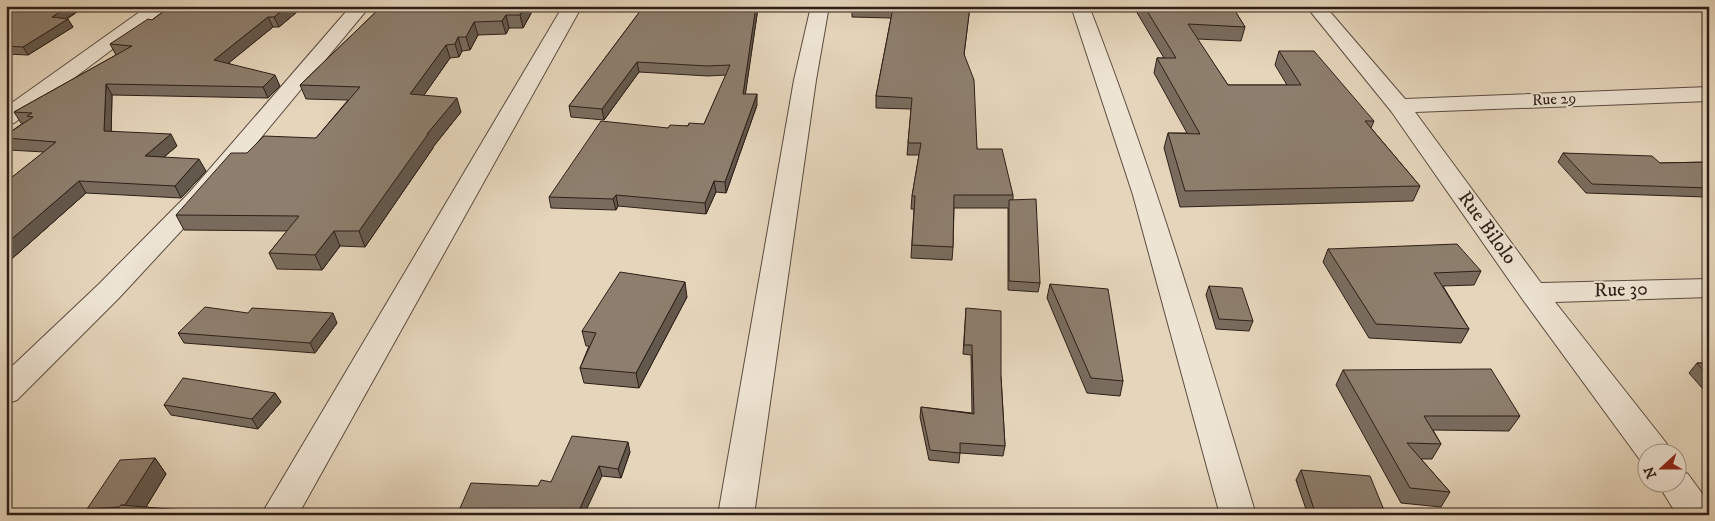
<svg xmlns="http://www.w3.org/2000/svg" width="1715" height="521" viewBox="0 0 1715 521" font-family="'IM FELL DW Pica',serif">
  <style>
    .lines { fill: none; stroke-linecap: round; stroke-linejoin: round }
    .minor-casing { stroke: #5b4c41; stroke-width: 2 }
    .minor { fill: #eee4d3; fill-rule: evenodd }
    .wall { fill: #796c5e; stroke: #2d1f18 }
    .shaded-wall { fill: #63584c; stroke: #2d1f18 }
    .building { fill: #8d7e6d; stroke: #2d1f18 }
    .labels { text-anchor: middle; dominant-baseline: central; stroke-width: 4; stroke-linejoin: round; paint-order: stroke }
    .far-street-label { font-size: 16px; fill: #2d1f18; stroke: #eee4d3 }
    .street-label { font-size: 20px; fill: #2d1f18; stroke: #eee4d3 }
  </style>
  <rect width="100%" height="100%" fill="#e5d5bb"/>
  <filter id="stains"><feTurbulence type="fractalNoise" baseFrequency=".004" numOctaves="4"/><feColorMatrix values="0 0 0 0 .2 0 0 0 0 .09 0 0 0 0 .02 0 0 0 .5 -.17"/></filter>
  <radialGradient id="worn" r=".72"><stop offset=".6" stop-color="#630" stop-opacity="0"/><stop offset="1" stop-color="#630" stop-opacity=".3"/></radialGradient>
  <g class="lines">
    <defs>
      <g id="minor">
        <polygon points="148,6 170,6 14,123 6,125 6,107"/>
        <polygon points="351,6 370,6 206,204 119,298 17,400 6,404 6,372 99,284 188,194"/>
        <polygon points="563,6 582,6 298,515 261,515"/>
        <polygon points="811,6 829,6 816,80 754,515 718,515 794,80"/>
        <path d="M1071,6H1089C1154,173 1205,344 1256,515H1220L1133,195Z"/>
        <polygon points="1306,6 1325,6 1405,99 1709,87 1709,101 1415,112 1541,283 1709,279 1709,297 1555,302 1667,444 1672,454 1648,454 1648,465 1643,464 1523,300 1391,111"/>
        <polygon points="1678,470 1688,474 1709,503 1709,515 1677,515 1658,484 1678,484"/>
      </g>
    </defs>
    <use href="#minor" class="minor-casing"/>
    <use href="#minor" class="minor"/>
  </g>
  <g class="wall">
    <polygon points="6,6 86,6 67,19 73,27 28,55 6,54"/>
    <polygon points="171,6 304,6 279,27 273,27 228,63 280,86 268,98 112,95 111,131 177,146 164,157 206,171 181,198 86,193 6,264 6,182 44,152 9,150 6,145 6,135 23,123 21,123 14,112 116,55 110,44 152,20"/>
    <polygon points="382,6 535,6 523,28 509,28 506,34 478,35 470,50 462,51 459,57 450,58 424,95 461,112 433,147 433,148 365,247 340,246 322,270 277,269 269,253 287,231 184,230 176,215 247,153 316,138 348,100 306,99 300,85"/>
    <polygon points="644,6 758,8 745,94 757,105 726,193 716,192 706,214 618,206 616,210 551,208 549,197 668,128 704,124 726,75 708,76 639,72 604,120 571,117 569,106"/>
    <polygon points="852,6 970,6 964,55 977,149 1013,195 1013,200 1040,283 1038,292 1008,290 1008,208 954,208 953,247 952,260 911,258 914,209 911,209 912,196 919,155 907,155 911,109 876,108 876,96 891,18 852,17"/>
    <polygon points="1133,6 1232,6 1245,27 1241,41 1197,39 1228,85 1287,85 1275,65 1279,51 1374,121 1371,128 1420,186 1413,201 1180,207 1164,148 1168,133 1187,133 1154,73 1157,58 1164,58"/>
    <polygon points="1563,153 1660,163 1709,162 1709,200 1706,197 1586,193 1558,162"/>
    <polygon points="1328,249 1481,271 1474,285 1443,286 1469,329 1461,343 1369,338 1323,262"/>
    <polygon points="1050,284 1123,381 1120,396 1087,393 1047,298"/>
    <polygon points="1209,286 1253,321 1249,331 1216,329 1206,295"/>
    <polygon points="687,297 639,388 584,383 580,368 589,346 586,346 582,331"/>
    <polygon points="966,308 1001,377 1005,446 1003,456 960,453 959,463 929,460 920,417 921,407 972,413 971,355 963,354"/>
    <polygon points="337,323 315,353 184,343 178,333"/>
    <polygon points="1697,363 1709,363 1709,396 1689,373"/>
    <polygon points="1343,370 1520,416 1509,431 1433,430 1441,444 1432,459 1421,459 1450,492 1441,507 1401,503 1336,385"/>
    <polygon points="275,393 281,402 258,429 171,415 164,405"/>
    <polygon points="630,452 621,478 602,476 538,486 551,482"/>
    <polygon points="155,458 166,474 146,507 197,515 92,515 87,509"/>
    <polygon points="1301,470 1386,515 1308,515 1296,480"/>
  </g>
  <g class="shaded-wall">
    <polygon points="69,6 86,6 56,25 52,17"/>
    <polygon points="288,6 304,6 279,27 274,17"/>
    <polygon points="525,6 535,6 523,28 520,15"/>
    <polygon points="755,6 758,6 758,8 744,104 743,94"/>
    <polygon points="506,15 509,28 506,34 502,21"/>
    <polygon points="268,17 273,27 219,71 214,60"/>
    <polygon points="68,19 73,27 28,55 23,47"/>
    <polygon points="474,22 478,35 470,50 466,37"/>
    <polygon points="458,37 462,51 459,57 455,44"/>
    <polygon points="446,45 450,58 415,108 410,94"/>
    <polygon points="637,62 639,72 604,120 602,109"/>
    <polygon points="275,75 280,86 268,98 263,87"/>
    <polygon points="106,84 112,95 111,142 104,131"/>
    <polygon points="757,94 757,105 726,193 725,182"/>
    <polygon points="457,98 461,112 433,147 433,148 365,247 359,231 427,134"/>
    <polygon points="171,134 177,146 151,168 145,156"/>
    <polygon points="199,159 206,171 181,198 175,186"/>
    <polygon points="79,181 86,193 6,264 6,244"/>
    <polygon points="714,181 716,192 706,214 705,203"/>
    <polygon points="616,195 618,206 616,210 613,199"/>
    <polygon points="334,231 340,246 322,270 315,255"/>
    <polygon points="685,282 687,297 639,388 636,373"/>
    <polygon points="333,313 337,323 315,353 310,343"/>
    <polygon points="275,393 281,402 258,429 252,419"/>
    <polygon points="628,442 630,452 621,478 618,469"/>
    <polygon points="155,458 166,474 141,515 123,507"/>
    <polygon points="599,466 602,476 584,515 577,515"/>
    <polygon points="194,511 197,515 191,515"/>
  </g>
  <g class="building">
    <polygon points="6,6 69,6 52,17 68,19 23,47 6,46"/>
    <polygon points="171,6 288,6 274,17 268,17 214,60 275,75 263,87 106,84 104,131 171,134 145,156 199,159 175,186 79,181 6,244 6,182 56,142 6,138 6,135 33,117 27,116 32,113 14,112 132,46 110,44 148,19 152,20"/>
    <polygon points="382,6 525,6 520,15 506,15 502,21 474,22 466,37 458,37 455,44 446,45 410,94 457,98 427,134 428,134 359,231 334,231 315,255 269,253 299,216 176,215 231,153 247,153 264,136 316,138 360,87 300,85"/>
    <polygon points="644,6 756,6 743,94 757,94 725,182 714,181 705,203 616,195 613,199 549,197 601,121 668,128 670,125 688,126 689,123 704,124 730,65 707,66 637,62 602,109 569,106"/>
    <polygon points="852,6 970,6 964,54 974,80 977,149 1002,149 1013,195 954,195 953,247 912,245 915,196 912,196 921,143 908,143 912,98 876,96 893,8"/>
    <polygon points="1144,6 1232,6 1245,27 1188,24 1228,85 1301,85 1279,51 1314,51 1374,121 1365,121 1420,186 1185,191 1168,133 1200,134 1157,58 1176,58"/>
    <polygon points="1563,153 1652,156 1660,163 1709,162 1709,188 1592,184"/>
    <polygon points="1036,199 1040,283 1009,281 1009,200"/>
    <polygon points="1457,244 1481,271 1434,273 1469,329 1376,324 1328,249"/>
    <polygon points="620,272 685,282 636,373 580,368 596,333 582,331"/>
    <polygon points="1050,284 1108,289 1123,381 1091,378"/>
    <polygon points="1209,286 1242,288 1253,321 1219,319"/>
    <polygon points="205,307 248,313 252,308 333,313 310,343 178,333"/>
    <polygon points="966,308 1001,311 1001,377 1005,446 960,443 960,453 930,450 921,407 974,414 972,345 964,345"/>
    <polygon points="1697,363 1709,363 1709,377"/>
    <polygon points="1491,369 1520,416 1424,416 1441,444 1407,443 1450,492 1410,488 1343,370"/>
    <polygon points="183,378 275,393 252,419 164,405"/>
    <polygon points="572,436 628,442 618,469 599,466 577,515 457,515 471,483 538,486 541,480 551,482"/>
    <polygon points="155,458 125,505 121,505 119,507 87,509 120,460"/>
    <polygon points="1301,470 1370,476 1386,515 1316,515"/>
    <polygon points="121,505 194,511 191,515 112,515"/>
  </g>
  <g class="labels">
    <g class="far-street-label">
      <text transform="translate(1554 99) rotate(-3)">Rue 29</text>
    </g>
    <g class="street-label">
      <text transform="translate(1487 228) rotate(54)">Rue Bilolo</text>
      <text transform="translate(1621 290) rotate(-2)">Rue 30</text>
    </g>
  </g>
  <rect width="1715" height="521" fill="none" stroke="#e5d5bb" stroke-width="25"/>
  <rect x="8" y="8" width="1700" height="506" fill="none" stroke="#2d1f18" stroke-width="2.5"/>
  <rect x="12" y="12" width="1690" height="496" fill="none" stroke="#2d1f18"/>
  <g transform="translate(1662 468) rotate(249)"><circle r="24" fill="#eee4d3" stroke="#a19588"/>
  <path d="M0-4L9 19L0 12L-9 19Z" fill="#8f2418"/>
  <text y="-8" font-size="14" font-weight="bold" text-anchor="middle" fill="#2d1f18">N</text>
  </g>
  <rect width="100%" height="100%" filter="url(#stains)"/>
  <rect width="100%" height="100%" fill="url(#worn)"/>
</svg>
